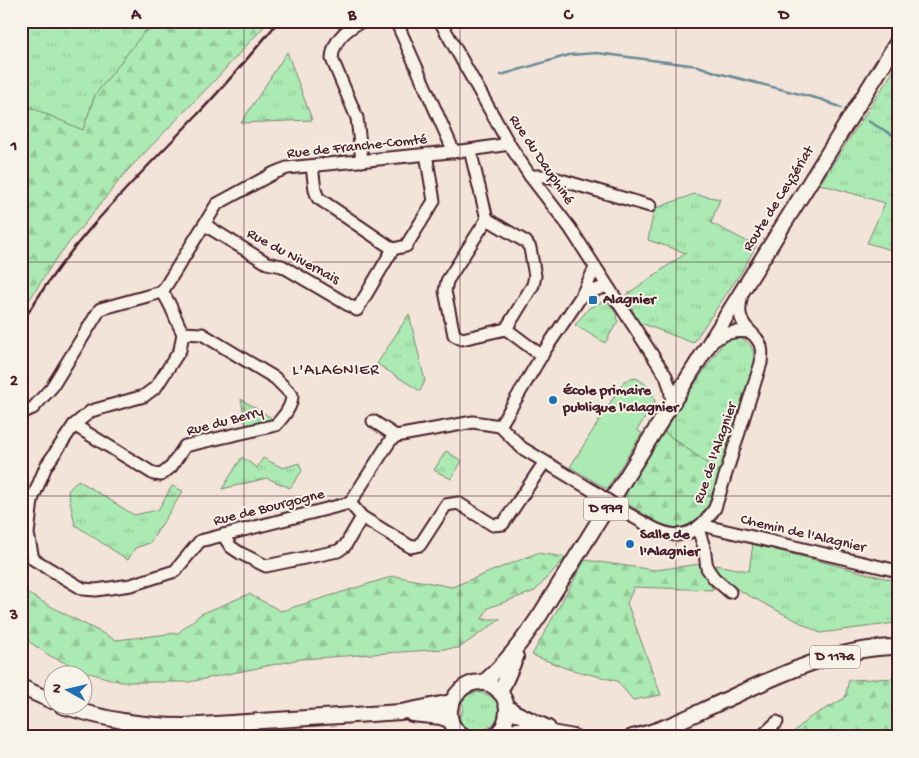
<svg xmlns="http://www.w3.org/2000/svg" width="919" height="758" viewBox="0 0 919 758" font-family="'Gochi Hand',sans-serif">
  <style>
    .grass { fill: url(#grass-tufts); stroke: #7a846e }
    .forest { fill: url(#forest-firs); stroke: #7a846e }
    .pitch { fill: #abeab2; stroke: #7a846e }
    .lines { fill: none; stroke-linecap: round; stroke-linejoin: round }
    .stream { stroke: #6a8a94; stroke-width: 2.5 }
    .minor-casing { stroke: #4a1f2b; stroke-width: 15 }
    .major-casing { stroke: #4a1f2b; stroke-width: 18 }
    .minor { stroke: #f7f3e8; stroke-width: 11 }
    .major { stroke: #f7f3e8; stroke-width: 14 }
    .rail { stroke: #4a1f2b; stroke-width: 2.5 }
    .minor-bridge-casing { stroke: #4a1f2b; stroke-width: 15; stroke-linecap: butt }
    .minor-bridge { stroke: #f7f3e8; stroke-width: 11 }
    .grid { fill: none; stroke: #4a1f2b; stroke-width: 1; stroke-opacity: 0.55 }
    .poi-dot { fill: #1f6fb2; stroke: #f7f3e8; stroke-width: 2 }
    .labels { text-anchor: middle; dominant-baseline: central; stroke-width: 4; stroke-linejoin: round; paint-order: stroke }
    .shield { fill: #f7f3e8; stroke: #7e5f64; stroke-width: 1 }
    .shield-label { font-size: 14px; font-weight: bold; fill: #4a1f2b }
    .street-label { font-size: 15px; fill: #4a1f2b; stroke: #f7f3e8 }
    .poi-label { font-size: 15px; font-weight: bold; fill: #4a1f2b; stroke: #f7f3e8; text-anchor: start }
    .neighbourhood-label { font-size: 16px; letter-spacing: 1px; fill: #4a1f2b; stroke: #f7f3e8 }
    .neatline { fill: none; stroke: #4a1f2b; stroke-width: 2 }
    .grid-label { font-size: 16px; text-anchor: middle; font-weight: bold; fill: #4a1f2b }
  </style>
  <defs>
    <pattern id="grass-tufts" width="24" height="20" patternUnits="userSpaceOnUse" patternTransform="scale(1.25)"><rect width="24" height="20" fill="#abeab2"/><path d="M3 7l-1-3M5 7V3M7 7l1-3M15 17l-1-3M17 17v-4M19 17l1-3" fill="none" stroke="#95c899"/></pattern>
    <pattern id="forest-firs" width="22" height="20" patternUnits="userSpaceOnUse" patternTransform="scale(1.25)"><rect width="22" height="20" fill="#abeab2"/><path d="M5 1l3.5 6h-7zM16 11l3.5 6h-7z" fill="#95c899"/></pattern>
  </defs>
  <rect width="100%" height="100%" fill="#f3e4d9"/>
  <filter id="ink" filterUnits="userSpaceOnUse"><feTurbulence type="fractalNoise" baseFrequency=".02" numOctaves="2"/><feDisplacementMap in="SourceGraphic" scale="10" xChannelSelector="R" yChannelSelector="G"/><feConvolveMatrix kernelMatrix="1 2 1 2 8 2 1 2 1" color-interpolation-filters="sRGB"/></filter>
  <g filter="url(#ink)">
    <g class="grass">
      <polygon points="21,21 176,21 175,24 95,95 83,131 32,108 21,100"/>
      <polygon points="287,52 312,120 241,123"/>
      <polygon points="898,64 898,252 867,243 885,203 820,184"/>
      <polygon points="694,194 720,199 711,223 756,246 742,271 693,343 638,322 626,295 686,253 648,240 654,209"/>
      <polygon points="602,302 609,303 617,315 616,318 618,321 605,343 575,325 589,308"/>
      <polygon points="409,314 425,381 420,391 377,364"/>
      <path d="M733,337C749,339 753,346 755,361L720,473L663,431L725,340Z"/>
      <polygon points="241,399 273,419 246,426"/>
      <polygon points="446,451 462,461 451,479 434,470"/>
      <polygon points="242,457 257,468 263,458 283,468 299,463 302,471 290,488 267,478 222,489"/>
      <polygon points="78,480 134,515 158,510 172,486 183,491 150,543 135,548 128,560 75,525 68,491"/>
      <polygon points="753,544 892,580 896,623 820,633 744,593 717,576 715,565 749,571"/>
      <path d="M477,692C529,700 476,758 458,717L462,714L463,705L460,702L470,693Z"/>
    </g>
    <g class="forest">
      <polygon points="176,21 269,21 215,80 127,171 55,260 21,313 21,184 25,179 21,168 21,117 32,108 83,130 95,95 145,31 175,24"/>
      <polygon points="663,431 720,473 708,509 700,519 687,528 668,529 618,498"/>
      <polygon points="537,553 566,557 535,591 488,608 482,619 501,619 459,648 301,659 189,682 121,682 86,672 50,656 21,636 21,590 65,614 116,640 178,633 201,614 249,594 281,611 394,576 452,587"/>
      <polygon points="585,560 655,570 700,564 713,590 634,587 627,603 661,695 633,700 617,681 568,669 532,655"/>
      <polygon points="892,580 898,581 898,624 896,623"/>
      <polygon points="898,678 898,737 788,737 809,718 845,698 849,680"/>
    </g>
    <path class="pitch" d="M636,378C648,385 652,388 655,402L637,430L642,433L607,489L570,467L624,381Z"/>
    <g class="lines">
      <g class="stream">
        <polyline points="501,75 569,55 597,53 698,66 718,73 823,100 841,108"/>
        <polyline points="868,121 898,138"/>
      </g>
      <defs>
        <g id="minor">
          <polyline points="396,21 454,152"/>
          <polyline points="440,21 509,144 530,176 570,228 666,376 670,388 672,403"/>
          <polyline points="470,150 487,219 526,242 530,248 535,276 533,285 506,329"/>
          <path d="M362,161L357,118L332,59C333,40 346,29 362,21"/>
          <polyline points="312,166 315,190 318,198 393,249 406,246 434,201 426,154"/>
          <polyline points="530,176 547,176 650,206"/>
          <polyline points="487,219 447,281 445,291 454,335 462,339 506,329 542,356"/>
          <polyline points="205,225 267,263 282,266 357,310 393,249"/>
          <path d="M162,292C172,304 175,320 183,333L180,350L156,387L144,396L91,411L74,425L46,466L32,500L28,534L33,559L83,589L96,590L131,585L175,571L200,541L350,503L390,441L396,436L473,422L500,426"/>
          <polyline points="582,295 607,286"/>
          <path d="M710,344C722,333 734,330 750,332"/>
          <polyline points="21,413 33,408 52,387 100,309 162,292 217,204 274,173 287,168 470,150 509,144"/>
          <polyline points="373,421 396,436"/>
          <path d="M74,425L154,474L161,475L171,467L185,446L276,425C284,416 292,407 292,395L275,378L202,334L183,333"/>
          <polyline points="595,492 522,448 500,426 545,350 582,295 595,268"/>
          <polyline points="350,503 362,517 411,547 420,545 446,505 458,503 493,525 503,524 544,463"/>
          <path d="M625,512C661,533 686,552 715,508L761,363C762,355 763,346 757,339C751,331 741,325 740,313C739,307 741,300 742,293"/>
          <polyline points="701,525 898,571"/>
          <polyline points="698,529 704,547 707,568 714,578 730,592"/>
          <polyline points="223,535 231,547 240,553 266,566 338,551 345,546 362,517"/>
          <polyline points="761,737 777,722"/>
        </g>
        <g id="major">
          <path d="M483,683C506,663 523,640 540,615L898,41"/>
          <polyline points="21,687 52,701"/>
          <polyline points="500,693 516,657"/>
          <path d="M62,706C105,719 139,726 184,726L401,712L451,702"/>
          <polyline points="507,707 516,713 548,728"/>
          <polyline points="412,714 441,717 451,721"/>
          <polyline points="501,730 534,730 574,737"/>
          <path d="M464,737C428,714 468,663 498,690C504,696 507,703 507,711C507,722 502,731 493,737"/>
          <path d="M632,737C660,731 684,719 710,707C769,680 831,647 898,647"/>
        </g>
      </defs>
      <use href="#minor" class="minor-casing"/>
      <use href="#major" class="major-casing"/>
      <use href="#minor" class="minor"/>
      <use href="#major" class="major"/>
      <path class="rail" d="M21,325C66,245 133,182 196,116C225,86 252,53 279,21"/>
      <defs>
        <polyline id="minor-bridge" points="595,492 625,512"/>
      </defs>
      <use href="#minor-bridge" class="minor-bridge-casing"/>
      <use href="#minor-bridge" class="minor-bridge"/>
    </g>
  </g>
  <path class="grid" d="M244,21V737M460,21V737M676,21V737M21,262H898M21,496H898"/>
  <g class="poi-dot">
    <rect x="588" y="295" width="10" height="10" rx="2.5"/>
    <circle cx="553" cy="400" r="5"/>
    <circle cx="630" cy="544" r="5"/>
  </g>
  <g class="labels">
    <g class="shield">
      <rect x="583.5" y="497.5" width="45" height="23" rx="4"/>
      <rect x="810" y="645.5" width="50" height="23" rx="4"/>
    </g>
    <g class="shield-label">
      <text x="606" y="509">D 979</text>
      <text x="835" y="657">D 117a</text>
    </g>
    <g class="street-label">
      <text transform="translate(357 147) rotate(-6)">Rue de Franche-Comté</text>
      <text transform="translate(541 160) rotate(56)">Rue du Dauphiné</text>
      <text transform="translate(779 199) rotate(-58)">Route de Ceyzériat</text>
      <text transform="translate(293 257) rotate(28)">Rue du Nivernais</text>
      <text transform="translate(225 422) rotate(-15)">Rue du Berry</text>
      <text transform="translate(716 453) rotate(-71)">Rue de l'Alagnier</text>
      <text transform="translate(269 508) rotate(-14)">Rue de Bourgogne</text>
      <text transform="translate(803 534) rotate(13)">Chemin de l'Alagnier</text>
    </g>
    <g class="poi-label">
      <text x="603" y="300">Alagnier</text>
      <text x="563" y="391">École primaire<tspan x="563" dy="17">publique l'alagnier</tspan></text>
      <text x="640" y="535">Salle de<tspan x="640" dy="17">l'Alagnier</tspan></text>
    </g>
    <g class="neighbourhood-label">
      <text x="336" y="371">L'ALAGNIER</text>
    </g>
  </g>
  <rect width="919" height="758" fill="none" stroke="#f7f3e8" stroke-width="55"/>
  <g transform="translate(68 690) rotate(278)"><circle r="24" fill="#f7f3e8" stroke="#b29e9c"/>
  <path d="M0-4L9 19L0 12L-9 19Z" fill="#1f6fb2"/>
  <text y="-8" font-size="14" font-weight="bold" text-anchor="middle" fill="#4a1f2b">N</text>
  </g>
  <rect x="28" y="28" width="864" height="702" class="neatline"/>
  <g class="grid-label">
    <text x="136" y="19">A</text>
    <text x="352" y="19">B</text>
    <text x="568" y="19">C</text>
    <text x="784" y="19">D</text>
    <text x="14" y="150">1</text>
    <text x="14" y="385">2</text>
    <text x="14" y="619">3</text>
  </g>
</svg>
